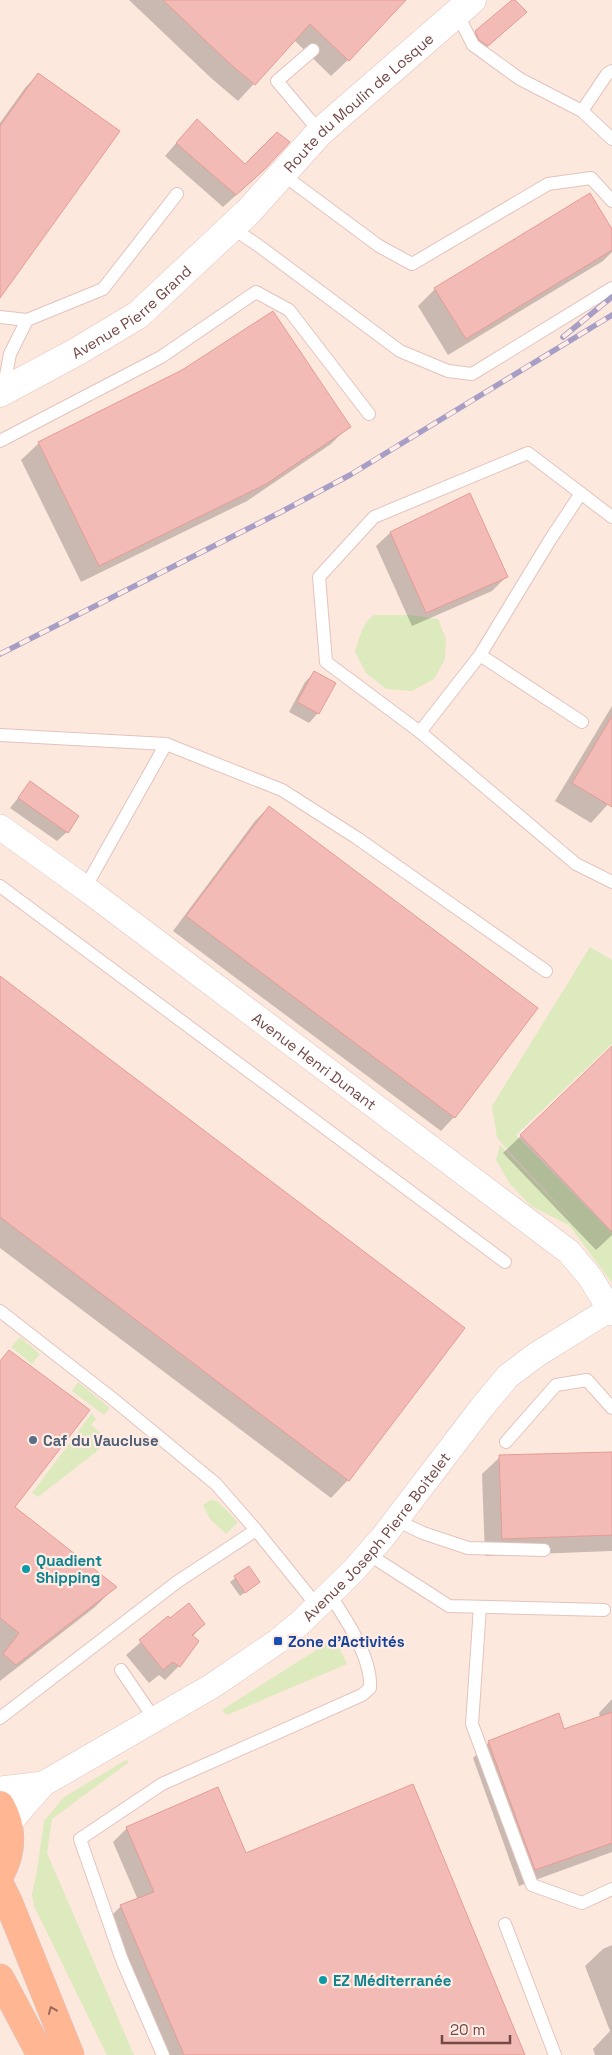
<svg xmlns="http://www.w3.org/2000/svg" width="612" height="2055" viewBox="0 0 612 2055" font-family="'Space Grotesk',sans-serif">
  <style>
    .green { fill: #ddeabd }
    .shadow { fill: #0003 }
    .building { fill: #f3bbb5; stroke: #e69b95 }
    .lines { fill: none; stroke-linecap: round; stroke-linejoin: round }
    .lane-casing { stroke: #e3c3bd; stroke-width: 14 }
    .street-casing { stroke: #e3c3bd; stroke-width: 26 }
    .secondary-casing { stroke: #e8c1ba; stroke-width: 29 }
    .primary-casing { stroke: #d5c8c8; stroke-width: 29 }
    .lane { stroke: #fff; stroke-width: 12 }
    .street { stroke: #fff; stroke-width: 25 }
    .secondary { stroke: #fff; stroke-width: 28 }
    .primary { stroke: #ffb693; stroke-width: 28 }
    .rail-casing { stroke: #a79ec5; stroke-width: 5.5 }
    .rail { stroke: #ffede5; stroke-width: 4; stroke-dasharray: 11; stroke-linecap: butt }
    .oneway { stroke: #9d695d }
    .service-dot { fill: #5c6f8a; stroke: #ffede5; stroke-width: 2 }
    .culture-dot { fill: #0f9aa8; stroke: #ffede5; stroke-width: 2 }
    .transit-dot { fill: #1a4fb4; stroke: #ffede5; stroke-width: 2 }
    .labels { text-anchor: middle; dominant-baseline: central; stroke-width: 4.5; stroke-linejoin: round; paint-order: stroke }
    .street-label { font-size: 15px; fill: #734846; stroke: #ffede5 }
    .service-label { font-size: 15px; font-weight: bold; fill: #4e5e75; stroke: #ffede5; text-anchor: start }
    .culture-label { font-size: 15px; font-weight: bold; fill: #0d838f; stroke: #ffede5; text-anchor: start }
    .transit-label { font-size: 15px; font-weight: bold; fill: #164399; stroke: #ffede5; text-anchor: start }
  </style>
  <rect width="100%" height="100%" fill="#fde8de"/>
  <g class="green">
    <path d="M374,615H409L438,619L446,639L445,659L434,679L412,691L386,689L366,673L355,652C359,639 362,623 374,615Z"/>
    <polygon points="590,947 612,960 612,1044 516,1135 612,1233 612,1283 569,1225 531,1206 510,1184 496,1160 500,1145 586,1235 497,1138 492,1106"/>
    <polygon points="20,1337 40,1354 32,1364 11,1347"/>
    <polygon points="78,1382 110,1408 104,1415 72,1391"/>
    <polygon points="92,1413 96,1419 91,1425 110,1441 38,1497 32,1493"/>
    <polygon points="211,1500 217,1501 238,1522 226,1534 210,1519 203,1505"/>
    <polygon points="335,1638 347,1664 227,1715 222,1710"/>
    <polygon points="126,1760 129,1762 52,1819 47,1853 134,2055 107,2055 34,1906 32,1894 37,1871 44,1821 64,1797"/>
  </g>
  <g class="shadow">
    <polygon points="129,0 397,0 348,60 331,76 294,40 238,101 211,78"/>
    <polygon points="515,22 478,55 467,42 476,32"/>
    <polygon points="38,74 0,296 0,123 25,88"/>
    <polygon points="184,134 245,166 264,170 223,207 165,156"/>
    <polygon points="612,231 612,252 603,261 448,355 418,306 435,289"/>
    <polygon points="349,426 331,444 247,501 81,582 21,460 39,443"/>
    <polygon points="469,495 506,577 492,591 412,626 376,546 390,533"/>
    <polygon points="314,673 318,713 309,723 289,712 305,682"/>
    <polygon points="612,706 612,803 610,802 591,823 555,801"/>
    <polygon points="30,783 67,832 57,841 10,808"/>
    <polygon points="269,807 454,1117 441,1131 173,931 255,821"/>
    <polygon points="0,978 348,1480 331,1498 0,1248"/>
    <polygon points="612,1048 612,1235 596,1250 503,1153"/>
    <polygon points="9,1352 13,1507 115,1587 95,1607 0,1681 0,1361"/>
    <polygon points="612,1453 612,1551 485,1556 482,1474 500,1457"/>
    <polygon points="248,1568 254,1586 240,1596 230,1582"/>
    <polygon points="168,1618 204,1624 192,1637 198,1641 179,1666 165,1680 159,1675 149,1683 126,1655"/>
    <polygon points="612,1699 612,1852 519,1886 473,1758 489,1742 563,1731 600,1717 599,1713"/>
    <polygon points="127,1828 246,1854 524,2055 164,2055 107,1920 121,1906 138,1900 113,1842"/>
    <polygon points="612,1945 612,2055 595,2055 593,2049 610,2031 585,1966 603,1949"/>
  </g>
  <g class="building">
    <polygon points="163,0 406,0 349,61 310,24 255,85 228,62"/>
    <polygon points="512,0 515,0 527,12 488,46 479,40 475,31"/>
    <polygon points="38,73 120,131 0,298 0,126"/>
    <polygon points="197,119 245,164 277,132 290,142 264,170 236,195 176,143"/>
    <polygon points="590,193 612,229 612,250 466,339 434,288"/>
    <polygon points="273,311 351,427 266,484 99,566 38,442 182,370"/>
    <polygon points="470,493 508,577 426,613 390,532"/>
    <polygon points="314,671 336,683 319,714 297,702"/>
    <polygon points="612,716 612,807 572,783"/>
    <polygon points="30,781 79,816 68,833 18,798"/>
    <polygon points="269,806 538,1008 455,1118 186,916"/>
    <polygon points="0,976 465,1328 349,1481 0,1217"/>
    <polygon points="612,1046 612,1232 520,1135"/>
    <polygon points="9,1350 90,1410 15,1507 117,1587 16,1665 3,1654 19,1633 0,1618 0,1361"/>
    <polygon points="612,1452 612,1535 502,1539 499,1455"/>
    <polygon points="249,1566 260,1582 245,1593 234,1576"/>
    <polygon points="189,1603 205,1624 192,1635 199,1641 180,1667 173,1662 163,1670 139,1640 168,1616 170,1618"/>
    <polygon points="612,1712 612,1843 535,1870 488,1741 559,1713 564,1729"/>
    <polygon points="413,1784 525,2055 184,2055 120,1905 154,1892 126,1827 218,1787 246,1853"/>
  </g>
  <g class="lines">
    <defs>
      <g id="lane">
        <polyline points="457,13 473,45 520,79 582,111 607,74 612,71"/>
        <polyline points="313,50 277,81 320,132"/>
        <polyline points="582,111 612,139"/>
        <polyline points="282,174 379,246 412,264 548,184 591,178 612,201"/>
        <polyline points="231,227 259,246 400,351 448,371 472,374 612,288"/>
        <polyline points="0,317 27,320"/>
        <polyline points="3,391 10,354 27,320 103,289 177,194"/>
        <polyline points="0,441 161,357 256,292 289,310 369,414"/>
        <polyline points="581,493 550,540 480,655 420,732 326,662 319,577 374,517 528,453 612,517"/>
        <polyline points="480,655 582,722"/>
        <polyline points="420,732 576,864 612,882"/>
        <polyline points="0,735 166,744"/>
        <polyline points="0,886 505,1262"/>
        <polyline points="85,888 166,744 282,790 357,838 546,971"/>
        <polyline points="0,1311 113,1399 216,1484 256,1530 318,1607"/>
        <polyline points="506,1442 556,1385 587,1380 612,1408"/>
        <polyline points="396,1520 423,1533 468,1548 544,1550"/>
        <polyline points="368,1554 449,1606 604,1610"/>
        <polyline points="480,1607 472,1724 532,1885 582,1903 612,1889"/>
        <polyline points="121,1670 155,1720"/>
        <polyline points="0,1718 177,1582 256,1530"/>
        <polyline points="505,1924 555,2055"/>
        <path d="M163,2055L122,1960L80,1839L162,1784L362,1695L370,1688C372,1658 346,1619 330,1595"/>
      </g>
      <g id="street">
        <path id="s1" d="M0,827L85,888L569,1252L590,1277L612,1313"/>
        <polyline points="0,1789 43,1784"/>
        <path id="s2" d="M9,1823L43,1784L212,1686L278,1641L300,1623L353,1571L383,1537L483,1406L508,1376L536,1355L610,1309"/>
      </g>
      <g id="secondary">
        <path id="s3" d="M0,393L78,351L138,315L249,211L320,132L472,0"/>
      </g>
      <g id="primary">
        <path d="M0,1805C13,1828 13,1851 0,1875"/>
        <polyline points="0,1885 8,1901 70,2055"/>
        <polyline points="0,1978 41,2055"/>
      </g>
    </defs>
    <use href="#lane" class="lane-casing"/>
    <use href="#street" class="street-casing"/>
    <use href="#secondary" class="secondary-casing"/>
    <use href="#primary" class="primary-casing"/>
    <use href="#lane" class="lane"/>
    <use href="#street" class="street"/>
    <use href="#secondary" class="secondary"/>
    <use href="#primary" class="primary"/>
    <defs>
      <g id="rail">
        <polyline points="563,337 612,297"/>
        <polyline points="0,654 281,512 350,475 612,315"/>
      </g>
    </defs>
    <use href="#rail" class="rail-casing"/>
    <use href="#rail" class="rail"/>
  </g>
  <defs><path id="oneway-chevron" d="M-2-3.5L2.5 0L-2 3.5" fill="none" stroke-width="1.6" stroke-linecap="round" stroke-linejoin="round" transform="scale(1.25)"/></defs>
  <use class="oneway" href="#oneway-chevron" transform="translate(52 2010) rotate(-112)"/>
  <circle class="service-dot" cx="33" cy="1440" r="5"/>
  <g class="culture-dot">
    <circle cx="26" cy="1569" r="5"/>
    <circle cx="323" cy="1980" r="5"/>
  </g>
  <rect class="transit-dot" x="273" y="1636" width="10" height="10" rx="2.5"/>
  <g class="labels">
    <g class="street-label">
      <text stroke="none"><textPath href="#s3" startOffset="465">Route du Moulin de Losque</textPath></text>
      <text stroke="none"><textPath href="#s3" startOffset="155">Avenue Pierre Grand</textPath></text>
      <text stroke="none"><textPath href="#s1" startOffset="392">Avenue Henri Dunant</textPath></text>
      <text stroke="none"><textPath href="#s2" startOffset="471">Avenue Joseph Pierre Boitelet</textPath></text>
    </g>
    <g class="service-label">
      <text x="43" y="1440">Caf du Vaucluse</text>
    </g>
    <g class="culture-label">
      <text x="36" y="1560">Quadient<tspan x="36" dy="17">Shipping</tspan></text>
      <text x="333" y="1980">EZ Méditerranée</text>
    </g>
    <g class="transit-label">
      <text x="288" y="1641">Zone d'Activités</text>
    </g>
  </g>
  <path d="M442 2035v8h68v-8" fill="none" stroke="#734846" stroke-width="2.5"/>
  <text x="450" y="2035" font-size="15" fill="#734846" stroke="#ffede5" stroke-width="4" paint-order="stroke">20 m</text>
</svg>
